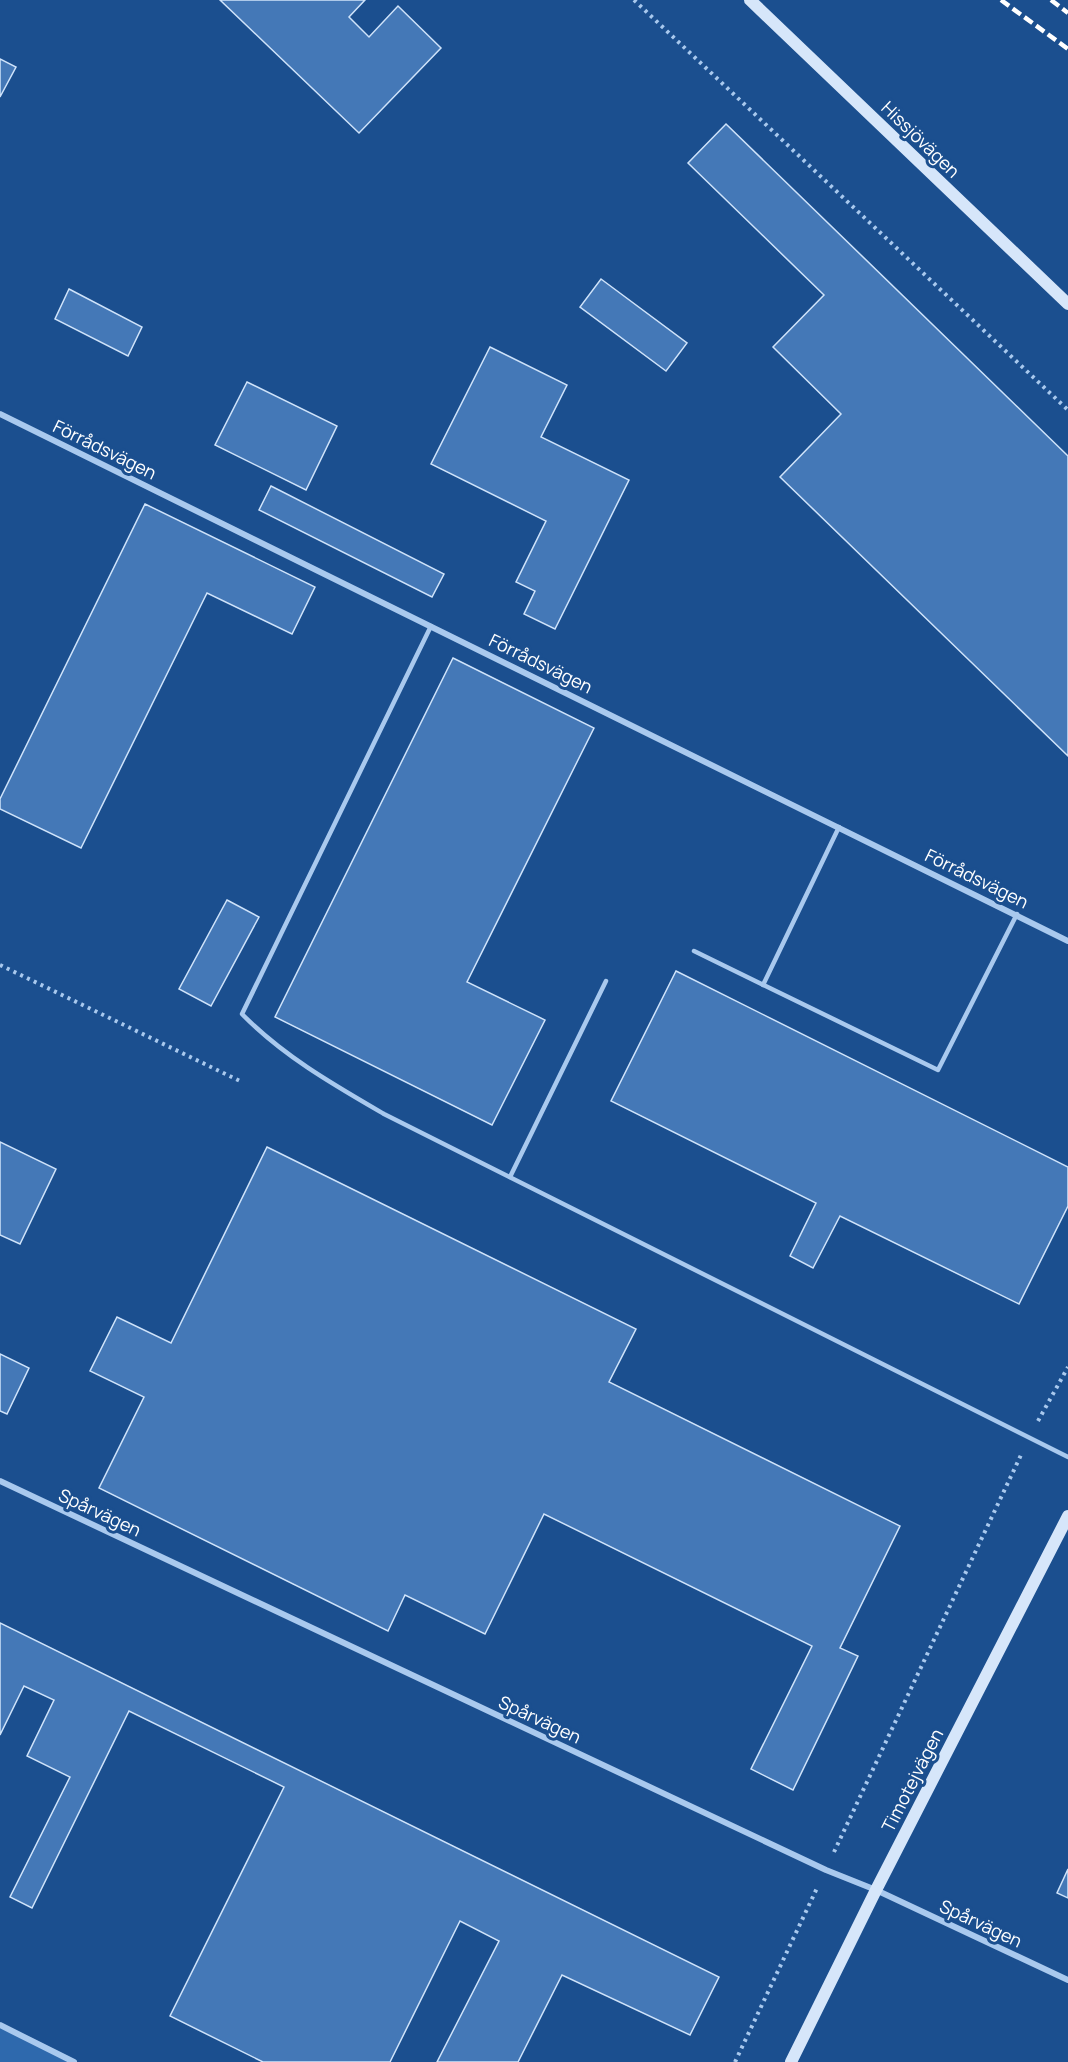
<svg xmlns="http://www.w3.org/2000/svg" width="1068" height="2062" viewBox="0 0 1068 2062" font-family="Manrope,sans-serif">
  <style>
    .green { fill: #2e69ad }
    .building { fill: #4478b7; stroke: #cfe3fa; stroke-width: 1.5 }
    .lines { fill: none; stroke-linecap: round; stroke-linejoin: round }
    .path { stroke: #a9c9ee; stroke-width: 4; stroke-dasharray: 3 4.5; stroke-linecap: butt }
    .lane { stroke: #a9c9ee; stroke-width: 4.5 }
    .street { stroke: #a9c9ee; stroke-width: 6 }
    .secondary { stroke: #d6e6fa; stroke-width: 12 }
    .rail { stroke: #fff; stroke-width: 4.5; stroke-dasharray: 10 4.5; stroke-linecap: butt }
    .labels { text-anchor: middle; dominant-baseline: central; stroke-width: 6; stroke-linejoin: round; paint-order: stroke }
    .street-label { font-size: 18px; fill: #fff; stroke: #1b4f8f }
  </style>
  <rect width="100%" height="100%" fill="#1b4f8f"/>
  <polygon class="green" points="0,2025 74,2062 0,2062"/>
  <g class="building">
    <polygon points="220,0 365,0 349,17 369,37 398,6 441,48 359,133"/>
    <polygon points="0,59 16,67 0,97"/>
    <polygon points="726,124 1068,456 1068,756 780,477 841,414 773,347 824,295 688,163"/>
    <polygon points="601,279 687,343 666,371 580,307"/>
    <polygon points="69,289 142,327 128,356 55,319"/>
    <polygon points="490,347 567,385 541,437 629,480 555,629 524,614 535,591 516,582 546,521 431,464"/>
    <polygon points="247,382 337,426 306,490 215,445"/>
    <polygon points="271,486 444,574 432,597 259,510"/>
    <polygon points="145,504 315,587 292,634 207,593 81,848 0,809 0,799"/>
    <polygon points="453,658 594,728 467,982 545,1020 492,1125 275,1017"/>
    <polygon points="227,900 259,917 211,1006 179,989"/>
    <polygon points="676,971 1068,1167 1068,1206 1019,1304 840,1216 813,1268 790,1256 816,1203 611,1101"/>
    <polygon points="0,1142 56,1169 20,1244 0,1235"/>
    <polygon points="267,1147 636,1329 609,1382 900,1526 840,1648 858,1656 793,1790 751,1769 812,1646 544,1514 485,1634 405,1595 388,1631 99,1488 144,1397 90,1371 117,1317 171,1343"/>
    <polygon points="0,1354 29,1368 7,1414 0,1411"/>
    <polygon points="0,1623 719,1977 690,2035 562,1975 518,2062 437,2062 499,1941 460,1921 390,2062 263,2062 170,2016 284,1787 129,1711 32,1908 10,1897 70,1777 27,1756 54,1700 24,1686 0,1735"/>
    <polygon points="1068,1869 1068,1898 1057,1893"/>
  </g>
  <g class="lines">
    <g class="path">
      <polyline points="634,0 1068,410"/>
      <polyline points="0,965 240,1081"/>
      <polyline points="1038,1421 1068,1367"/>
      <polyline points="834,1852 1021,1455"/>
      <polyline points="735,2062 818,1886"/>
    </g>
    <g class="lane">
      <path d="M431,626L242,1014C283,1056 334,1085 384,1114L1068,1457"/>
      <polyline points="694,951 938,1070 1017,914"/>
      <polyline points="763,985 839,827"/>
      <polyline points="510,1177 606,981"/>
    </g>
    <g class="street">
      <polyline points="0,414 1068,941"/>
      <polyline points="0,1481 826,1870 876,1890 1068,1980"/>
      <polyline points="0,2025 74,2062"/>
    </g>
    <g class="secondary">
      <polyline points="750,0 1068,304"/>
      <polyline points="791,2062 876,1890 1068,1516"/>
    </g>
    <g class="rail">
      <polyline points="1001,0 1068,49"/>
      <polyline points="1051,0 1068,13"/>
    </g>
  </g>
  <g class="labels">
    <g class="street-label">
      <text transform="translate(921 139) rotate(44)">Hissjövägen</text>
      <text transform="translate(105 449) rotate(26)">Förrådsvägen</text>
      <text transform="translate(541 663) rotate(26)">Förrådsvägen</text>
      <text transform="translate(977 878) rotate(26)">Förrådsvägen</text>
      <text transform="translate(100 1512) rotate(25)">Spårvägen</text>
      <text transform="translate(540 1719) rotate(25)">Spårvägen</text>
      <text transform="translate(912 1780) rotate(-63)">Timotejvägen</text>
      <text transform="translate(981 1923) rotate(25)">Spårvägen</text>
    </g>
  </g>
</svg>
